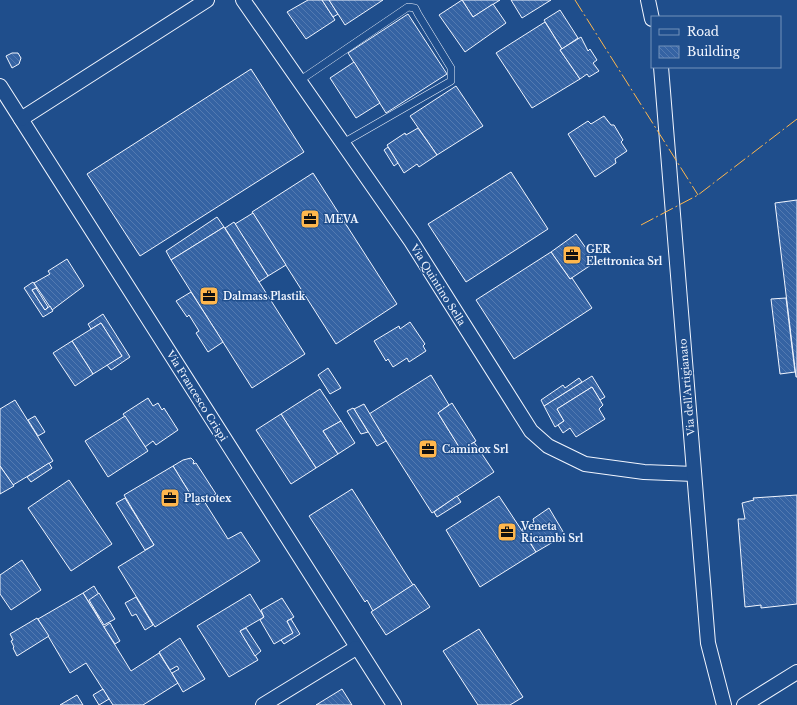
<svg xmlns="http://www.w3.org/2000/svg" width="797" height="705" viewBox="0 0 797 705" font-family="'Libre Baskerville',serif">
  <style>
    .building { fill: url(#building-back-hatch); stroke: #f2f6ff }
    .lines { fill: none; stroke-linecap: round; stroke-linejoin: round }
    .service-casing { stroke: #f2f6ff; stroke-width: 8 }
    .minor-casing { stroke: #f2f6ff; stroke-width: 16 }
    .service { stroke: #1f4e8c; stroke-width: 7 }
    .minor { stroke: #1f4e8c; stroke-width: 14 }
    .power { stroke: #ffb74d; stroke-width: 1; stroke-dasharray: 14 3 2 3; stroke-linecap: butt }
    .labels { text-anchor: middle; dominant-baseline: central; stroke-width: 3; stroke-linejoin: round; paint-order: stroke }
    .poi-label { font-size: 10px; font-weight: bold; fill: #f2f6ff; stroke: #1f4e8c; text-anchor: start }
    .street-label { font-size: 10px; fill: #f2f6ff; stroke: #1f4e8c }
  </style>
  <defs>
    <pattern id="building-back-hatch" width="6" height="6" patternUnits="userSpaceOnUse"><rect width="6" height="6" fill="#3563a3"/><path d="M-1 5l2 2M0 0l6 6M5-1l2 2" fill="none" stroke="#537ab1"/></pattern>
  </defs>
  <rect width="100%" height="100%" fill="#1f4e8c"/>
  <g class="building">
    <polygon points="308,0 322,0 335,20 306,39 287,12"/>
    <polygon points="322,0 329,0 338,14 333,17"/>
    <polygon points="329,0 383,0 345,25"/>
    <polygon points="462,0 500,0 473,17"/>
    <polygon points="462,0 473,17 493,4 506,23 465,52 439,15"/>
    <polygon points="511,0 551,0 522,18"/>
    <polygon points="560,10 578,38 562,49 544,20"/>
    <polygon points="408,14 447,74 386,113 348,53"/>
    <polygon points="545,22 562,49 560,50 580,79 532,108 496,53"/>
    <polygon points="581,37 588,51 590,49 597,60 593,63 599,71 589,77 587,74 580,79 560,50"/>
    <polygon points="12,53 18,53 21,58 19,64 12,68 6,56"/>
    <polygon points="354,62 380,103 356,118 330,78"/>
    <polygon points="251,69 304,152 140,256 87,174"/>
    <polygon points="456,86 483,126 437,155 410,116"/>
    <polygon points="604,116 611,125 614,125 623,140 621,142 627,151 615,159 616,163 595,177 568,134 588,121 591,124"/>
    <polygon points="418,128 437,155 419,167 417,164 404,173 387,145 405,133 406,135"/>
    <polygon points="388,147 398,163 394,166 384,150"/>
    <polygon points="511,172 548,229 466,282 428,224"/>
    <polygon points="313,173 397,304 336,344 252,212"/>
    <polygon points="797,200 797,377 796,377 775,203"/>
    <polygon points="253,213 286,265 268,276 235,224"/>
    <polygon points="217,217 224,227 171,260 166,251"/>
    <polygon points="234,222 268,276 259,282 225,228"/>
    <polygon points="224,227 305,354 252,388 171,260"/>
    <polygon points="576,234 590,254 586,257 591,265 570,279 551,252"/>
    <polygon points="551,252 570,279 572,278 592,308 514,359 476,300"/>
    <polygon points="67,259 84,286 52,310 34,283 50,274 48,271"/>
    <polygon points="33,282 37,288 32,290 45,310 50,306 53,311 43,317 24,288"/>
    <polygon points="36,288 48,307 45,310 32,290"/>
    <polygon points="191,292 223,342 208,352 196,333 199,331 189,315 187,317 176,301"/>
    <polygon points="786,298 795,372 780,374 771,299"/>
    <polygon points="103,314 130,357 111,370 107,365 122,356 101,323 91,329 88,324"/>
    <polygon points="410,322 425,344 423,346 426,351 409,362 407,358 393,367 388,359 386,361 374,341 399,326 400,329"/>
    <polygon points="101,323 122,356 93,374 72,341"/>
    <polygon points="72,341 93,374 75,386 53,353"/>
    <polygon points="328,368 341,388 330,394 318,375"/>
    <polygon points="431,375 449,405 438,413 461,450 474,442 494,472 432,513 369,414"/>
    <polygon points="592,376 605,397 600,400 592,387 557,409 564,421 555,427 544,406"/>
    <polygon points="579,378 582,382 544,406 541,400 563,385 565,388"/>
    <polygon points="592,387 603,405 599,409 605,419 576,437 570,428 563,433 558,425 564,421 557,409"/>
    <polygon points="320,389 341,421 323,431 338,454 316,468 281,414"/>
    <polygon points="148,398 153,406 158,403 162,410 164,408 178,430 156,445 153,441 145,447 123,414"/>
    <polygon points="15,400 53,461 13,485 0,466 0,409"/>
    <polygon points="452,403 476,441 461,450 438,413"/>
    <polygon points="364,404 386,441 377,446 354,409"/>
    <polygon points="353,408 354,409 368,432 361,434 347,411"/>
    <polygon points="281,414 316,468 291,484 256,430"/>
    <polygon points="35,416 45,432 38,436 28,420"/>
    <polygon points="125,416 148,451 108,477 85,441"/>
    <polygon points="341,421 355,443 338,454 323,431"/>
    <polygon points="191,458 194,461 193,464 196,463 216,494 197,505 173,466 183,460"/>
    <polygon points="49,463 52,468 31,482 27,477"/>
    <polygon points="0,466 14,486 0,494"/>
    <polygon points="173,466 197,505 204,501 228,539 241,532 260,561 155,627 118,567 154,545 124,495"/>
    <polygon points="69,480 112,544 71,571 28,508"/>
    <polygon points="352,489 413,585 373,611 367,600 365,602 309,516"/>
    <polygon points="797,495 797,604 761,608 761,605 745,607 738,519 745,519 742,503 754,500 753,498"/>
    <polygon points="457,496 461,502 437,517 434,512"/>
    <polygon points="499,496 536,552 480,587 446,530"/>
    <polygon points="125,498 154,545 145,550 116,503"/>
    <polygon points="549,508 565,535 536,552 522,529 534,522 533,519"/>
    <polygon points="22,560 41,590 11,610 0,594 0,575"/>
    <polygon points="414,584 430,607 386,635 371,612"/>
    <polygon points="94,586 109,612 99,618 83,593"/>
    <polygon points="83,593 131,671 159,653 178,683 143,705 113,705 86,663 70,673 38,619"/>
    <polygon points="99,593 115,619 104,625 89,600"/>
    <polygon points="250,594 264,617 240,631 258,660 229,677 197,626"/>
    <polygon points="136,597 153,625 145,630 136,614 132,616 125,603"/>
    <polygon points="282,598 294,617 287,621 293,633 274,644 260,620 264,617 261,610"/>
    <polygon points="37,618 49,636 17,656 13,648 14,647 11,641 13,640 10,634"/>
    <polygon points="291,619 300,634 284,644 281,640 293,633 287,621"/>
    <polygon points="110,623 120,641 115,644 104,627"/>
    <polygon points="246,628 261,651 255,656 240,631"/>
    <polygon points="479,629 523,697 510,705 478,705 443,651"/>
    <polygon points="180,638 205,679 183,692 172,673 179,669 177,666 170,670 159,652"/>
    <polygon points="103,689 109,699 99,705 93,695"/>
    <polygon points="342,689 352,705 316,705"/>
    <polygon points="77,695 83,705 60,705"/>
  </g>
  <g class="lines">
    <defs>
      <polyline id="service" points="299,81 408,7 415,8 418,14 451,68 451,81 343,143"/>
      <g id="minor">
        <polyline points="243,0 411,241 531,431 548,446 585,464 644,472 694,474"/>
        <polyline points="648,0 652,19"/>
        <polyline points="661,67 708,643 724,705"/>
        <polyline points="0,86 394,705"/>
        <polyline points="21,119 207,0"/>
        <polyline points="263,705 356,648"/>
        <polyline points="744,705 797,672"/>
      </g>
    </defs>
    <use href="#service" class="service-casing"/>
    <use href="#minor" class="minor-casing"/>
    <use href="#service" class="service"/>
    <use href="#minor" class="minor"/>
    <g class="power">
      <polyline points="575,0 698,195"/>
      <polyline points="641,225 698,195 797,119"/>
    </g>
  </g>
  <defs>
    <symbol id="office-square" viewBox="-11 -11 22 22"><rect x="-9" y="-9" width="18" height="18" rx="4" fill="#ffb74d" stroke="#1f4e8c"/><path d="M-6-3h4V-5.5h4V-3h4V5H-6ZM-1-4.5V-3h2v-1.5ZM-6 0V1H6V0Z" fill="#111"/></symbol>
  </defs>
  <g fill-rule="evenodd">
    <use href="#office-square" x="299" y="208" width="22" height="22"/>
    <use href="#office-square" x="561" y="244" width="22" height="22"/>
    <use href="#office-square" x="198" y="285" width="22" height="22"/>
    <use href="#office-square" x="417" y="438" width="22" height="22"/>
    <use href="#office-square" x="159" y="487" width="22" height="22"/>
    <use href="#office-square" x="496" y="521" width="22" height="22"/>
  </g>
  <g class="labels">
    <g class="poi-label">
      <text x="324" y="219">MEVA</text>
      <text x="586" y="249">GER<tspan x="586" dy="12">Elettronica Srl</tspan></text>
      <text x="223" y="296">Dalmass Plastik</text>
      <text x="442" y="449">Caminox Srl</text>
      <text x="184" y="498">Plastotex</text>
      <text x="521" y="526">Veneta<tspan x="521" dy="12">Ricambi Srl</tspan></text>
    </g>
    <g class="street-label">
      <text transform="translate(438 285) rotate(58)">Via Quintino Sella</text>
      <text transform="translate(687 387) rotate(-95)">Via dell'Artigianato</text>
      <text transform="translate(197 396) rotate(58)">Via Francesco Crispi</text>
    </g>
  </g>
  <rect x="651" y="16" width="130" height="52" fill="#1f4e8c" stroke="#7391ba"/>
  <rect x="659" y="29" width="20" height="6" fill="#1f4e8c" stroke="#7391ba"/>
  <text x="687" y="36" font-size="12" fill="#f2f6ff">Road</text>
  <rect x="659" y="46" width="20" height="12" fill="url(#building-back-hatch)" stroke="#7391ba"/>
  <text x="687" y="56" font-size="12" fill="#f2f6ff">Building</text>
</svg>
